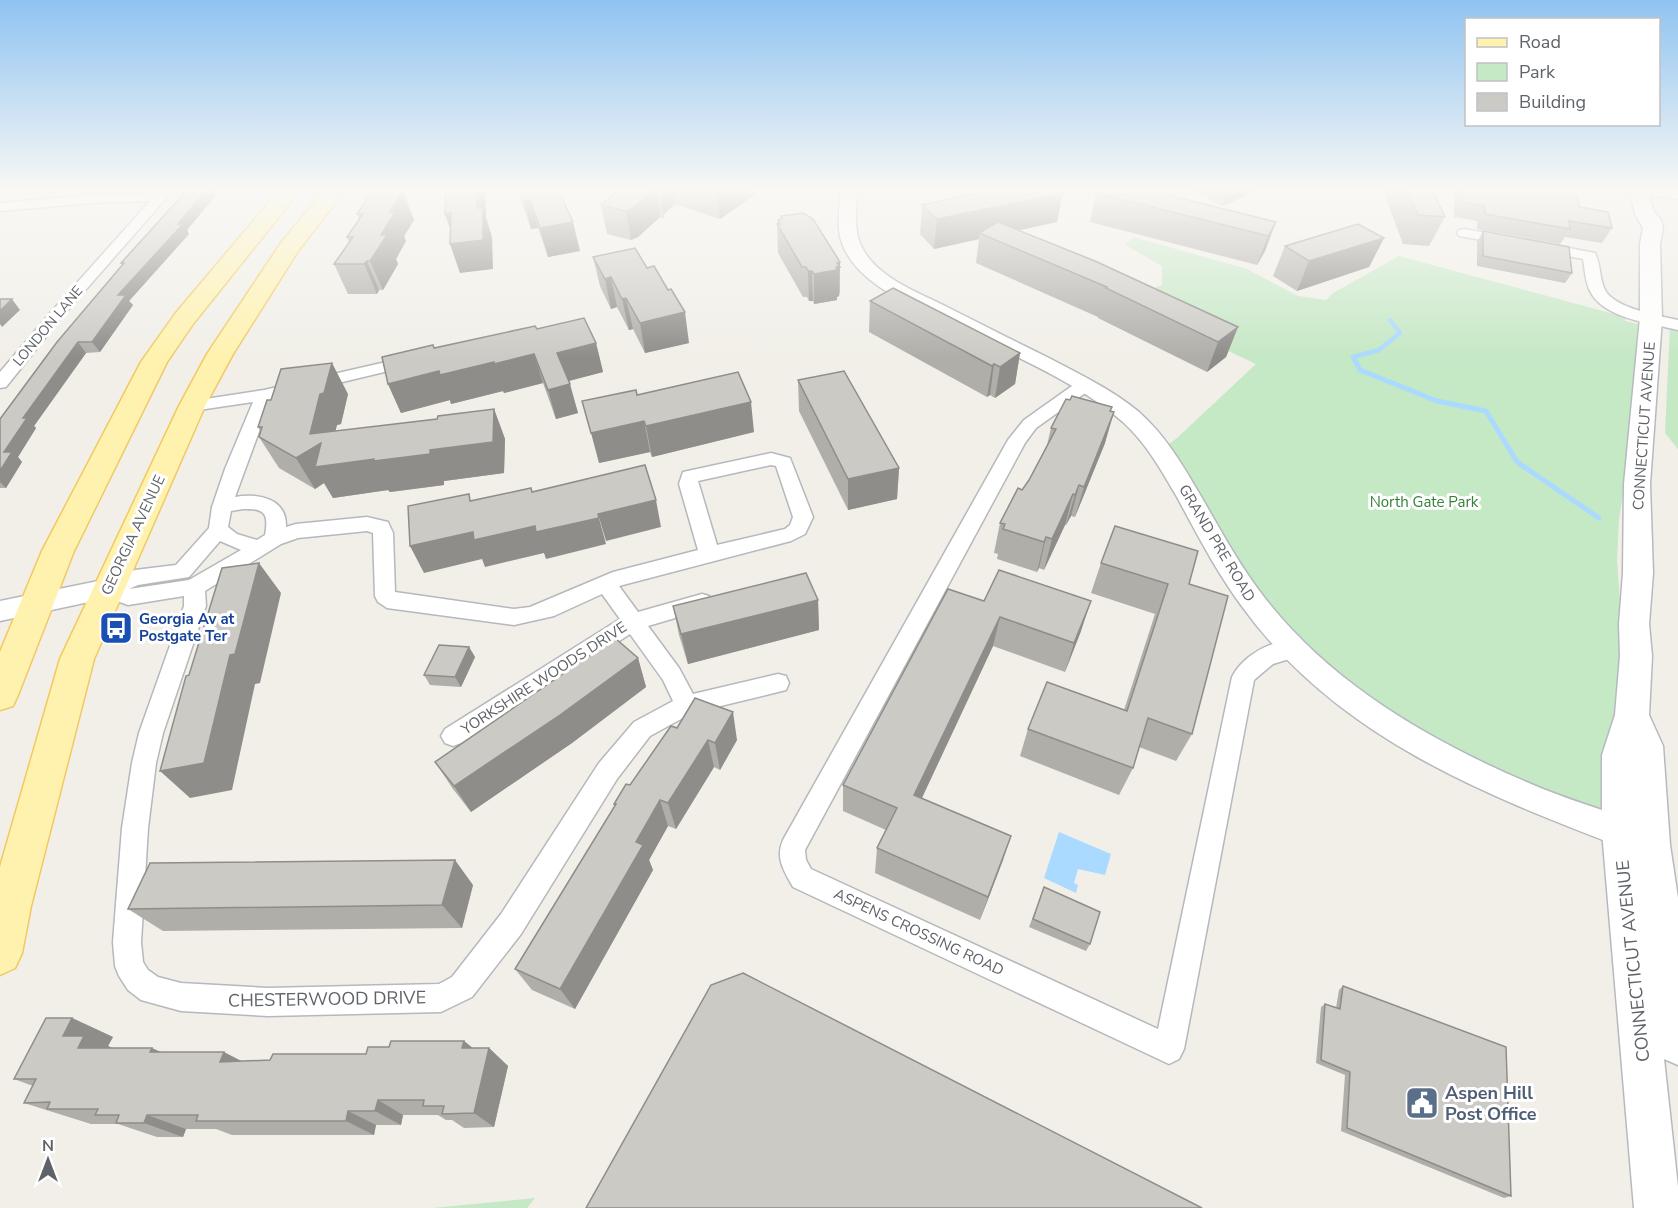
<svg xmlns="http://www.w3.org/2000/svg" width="1678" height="1208" viewBox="0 0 1678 1208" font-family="'Nunito Sans',sans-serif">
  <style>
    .green { fill: #c5e8c5 }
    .water { fill: #aadaff }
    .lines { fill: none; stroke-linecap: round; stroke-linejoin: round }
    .stream-far1 { stroke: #aadaff; stroke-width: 4.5 }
    .stream { stroke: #aadaff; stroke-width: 5 }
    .minor-casing { stroke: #b5b8bc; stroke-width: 3 }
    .tertiary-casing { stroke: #b5b8bc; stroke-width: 3 }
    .secondary-casing { stroke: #b6babf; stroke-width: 3 }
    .primary-casing { stroke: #f2c960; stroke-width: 3 }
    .minor { fill: #fff; fill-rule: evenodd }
    .tertiary { fill: #fff; fill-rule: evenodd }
    .secondary { fill: #fff; fill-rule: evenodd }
    .primary { fill: #fff2af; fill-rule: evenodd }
    .wall { fill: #afaea9 }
    .shaded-wall { fill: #8f8d8a }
    .building { fill: #cccac5; stroke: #8f8d8a; stroke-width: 1.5 }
    .labels { text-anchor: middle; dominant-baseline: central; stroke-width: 6; stroke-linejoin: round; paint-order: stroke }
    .far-street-label { font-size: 14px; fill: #5f6368; stroke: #fff }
    .street-label { font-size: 15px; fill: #5f6368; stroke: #fff }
    .park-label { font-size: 15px; fill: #348238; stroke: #fff }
    .transit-label { font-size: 15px; font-weight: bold; fill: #164399; stroke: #fff; text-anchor: start }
    .near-street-label { font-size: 18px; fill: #5f6368; stroke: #fff }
    .near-service-label { font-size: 18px; font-weight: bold; fill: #4e5e75; stroke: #fff; text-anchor: start }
  </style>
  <rect width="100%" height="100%" fill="#f1efe8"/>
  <g class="green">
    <polygon points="1133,237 1247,269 1298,296 1326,300 1333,293 1399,256 1625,317 1625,321 1650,327 1619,519 1617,560 1621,617 1620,831 1450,762 1294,649 1161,450 1177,438 1256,364 1120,300 1162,285 1162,266 1125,245"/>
    <polygon points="1670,327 1678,329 1678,449 1665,433"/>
    <polygon points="535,1198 527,1208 433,1208"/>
  </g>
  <polygon class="water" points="1059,832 1111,854 1105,875 1078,869 1074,883 1078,885 1076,893 1044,878"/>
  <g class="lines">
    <polyline class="stream-far1" points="1356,363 1353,357 1379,350 1400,333 1390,320"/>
    <polyline class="stream" points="1356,362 1360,370 1437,401 1486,411 1517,462 1599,518"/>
    <defs>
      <g id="minor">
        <polygon points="162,188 175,188 61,318 6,387 0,388 0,372 51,312 150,201 92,203 0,211 0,203 92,195 157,193"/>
        <polygon points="1622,188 1678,191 1678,199 1628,192"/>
        <polygon points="1464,229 1509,237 1516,241 1509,245 1459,236 1457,233 1459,230"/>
        <path d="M1542,243L1595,253C1601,264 1599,278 1605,290C1614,308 1659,316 1678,320V330C1651,323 1604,319 1590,291C1585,281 1585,270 1583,259L1537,250L1535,247L1537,244Z"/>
        <path d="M412,356L420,361L418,364L271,399L235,497C258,493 287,498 286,527L296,524L367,517L388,522L393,533L395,592L514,609L530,607L613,572L698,550L679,484L683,472L771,453L790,458L813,517L805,534L791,541L619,586L638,612L702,594L709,596L712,602L709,608L648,626L679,668L693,694L778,674L786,676L789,683L786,690L778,692L692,713L650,736L617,779L521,934L472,997L441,1012L268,1016L181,1011L141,1000L128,990L119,976L115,966L113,942L122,828L132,763L139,733L184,606V596L128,605L101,595L98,589L101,583L135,570L176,565L209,528L212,507L225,469L253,402L192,411L186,410L183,406L186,402L264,390ZM771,465L776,466L793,517L790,525L785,529L717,545L698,481ZM243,509C265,508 269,514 265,535L257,540L237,534L228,527L231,511ZM367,531L373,533L375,596L378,602L387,608L514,625L554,616L602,594L620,619L445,729L441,736L445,743L453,746L461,743L630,634L663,680L673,701L634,722L599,763L501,914L452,977L439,984L268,988L181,983L158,977L148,970L143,962L141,942L148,828L156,763L163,733L206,606L205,591L281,544L298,538ZM220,541L241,550L189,580L129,589L138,585L189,577Z"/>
        <path d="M1085,380L1091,381L1093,385L1091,389L1036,428L1025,443L805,850L806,860L811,869L1158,1029L1232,677C1243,655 1277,635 1302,643L1305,649L1302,655L1273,664L1254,680L1184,1049L1179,1059L1169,1064L793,887C784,871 775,858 783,840L1008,440L1024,420L1079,381Z"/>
      </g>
      <g id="tertiary">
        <path d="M841,188H857C857,210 852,232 864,251C880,279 920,293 947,307C981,324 1014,341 1047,357C1079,374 1111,389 1139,412C1165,435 1182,464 1199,493C1220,529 1239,565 1264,597C1334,688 1439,746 1543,789C1578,803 1614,813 1649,827L1653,838L1649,849L1637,853C1488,796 1338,740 1241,605C1216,571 1197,534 1177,497C1161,470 1147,444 1123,422C1075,380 1006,353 948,323C912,304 862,287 844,248C835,229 840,208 841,188Z"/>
        <polygon points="108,579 117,582 121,589 117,596 0,621 0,601"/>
      </g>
      <polygon id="secondary" points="1629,188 1647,188 1654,212 1661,220 1663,228 1660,244 1662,318 1650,484 1653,573 1649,624 1652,656 1649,715 1663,746 1670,845 1678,898 1678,1065 1664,1059 1678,1187 1678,1208 1634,1208 1602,831 1602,755 1615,715 1620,656 1619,624 1623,573 1624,484 1640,318 1640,244 1643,228 1635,214"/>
      <g id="primary">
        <polygon points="281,188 302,188 193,324 167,362 74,551 18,695 13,706 0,710 0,652 42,551 141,362 175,314"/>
        <polygon points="326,188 347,188 298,251 233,354 205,406 94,659 31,906 22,953 15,968 0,975 0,867 60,659 179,406 207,354 281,243"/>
      </g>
    </defs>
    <use href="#minor" class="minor-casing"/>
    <use href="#tertiary" class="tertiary-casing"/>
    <use href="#secondary" class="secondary-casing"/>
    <use href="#primary" class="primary-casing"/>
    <use href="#minor" class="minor"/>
    <use href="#tertiary" class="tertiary"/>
    <use href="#secondary" class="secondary"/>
    <use href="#primary" class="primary"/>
  </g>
  <g class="wall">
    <polygon points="517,188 553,188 580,251 548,257 538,228 531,229"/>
    <polygon points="622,188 758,188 756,190 756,194 720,219 675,204 664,214 664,218 660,217 638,237 631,240 607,234 601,205"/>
    <polygon points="1186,188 1262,188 1223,206"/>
    <polygon points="1382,188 1431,188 1445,217 1429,246 1403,244"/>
    <polygon points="1454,188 1575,188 1580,207 1612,228 1602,243 1565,237 1560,244 1477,229 1477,221 1454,217"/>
    <polygon points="1096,193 1276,222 1265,251 1257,265 1090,222"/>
    <polygon points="922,205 1057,222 1019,230 1238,327 1226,357 1207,372 1098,318 1098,317 976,263 979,239 934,249 920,234"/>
    <polygon points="357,214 413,217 414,220 404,236 406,241 396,259 398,264 383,290 379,290 377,294 348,294 334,264 349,242 347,237 359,219"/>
    <polygon points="781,216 840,262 840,292 839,296 837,297 837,300 814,304 813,301 809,301 807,297 803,297 778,253 777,224 778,224 778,220 781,219"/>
    <polygon points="187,230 189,234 129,301 133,305 100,352 86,353 34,426 36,428 18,457 22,462 6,488 0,488 0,419 122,265 121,263"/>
    <polygon points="1483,231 1572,273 1565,283 1477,266 1477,242"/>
    <polygon points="1384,238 1369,267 1297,291 1273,276 1285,246"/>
    <polygon points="593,257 689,343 645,353 633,329 629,330 617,307 611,309 600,286"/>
    <polygon points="870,301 1020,353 1015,384 995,398 990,395 987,397 869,332"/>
    <polygon points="537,329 596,343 603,372 568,381 578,413 556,419 543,383 504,393 503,391 451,404 450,400 401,413 388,384 434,348"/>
    <polygon points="798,380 899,468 897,499 848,510 799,411"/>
    <polygon points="348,394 341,424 337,425 335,431 437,419 494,409 505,439 504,473 444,481 444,485 390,492 388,490 333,498 324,483 315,489 279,468 259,437 261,432 258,427"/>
    <polygon points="637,395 754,432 652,457 650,452 599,463"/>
    <polygon points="1070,400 1111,411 1105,443 1075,517 1071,516 1066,525 1065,525 1044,570 1039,568 1037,572 997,559 998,554 994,553 1000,523 1029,480 1047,445 1051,428"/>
    <polygon points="1101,563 1189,584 1192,734 1176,761 1139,747 1133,768 1119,795 1020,756 1028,729 1124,710 1155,614 1091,593"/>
    <polygon points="818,600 819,630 688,664 679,635 673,606"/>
    <polygon points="984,601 1081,631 1065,672 993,646 922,798 1003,860 980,920 875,873 877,848 886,830 843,811 843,785"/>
    <polygon points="469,647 475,657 461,687 430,685 424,675"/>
    <polygon points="638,658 646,687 572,743 471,812 453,789 435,762"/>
    <polygon points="677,728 737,740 720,770 714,767 676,829 668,826 649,860 653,870 575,1009 532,990 515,969 615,807 614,804 630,785"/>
    <polygon points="473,885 462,928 163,931 128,909"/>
    <polygon points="1044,887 1090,944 1086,951 1029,927"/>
    <polygon points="1343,986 1511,1196 1504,1198 1341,1131 1345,1075 1316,1063 1321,1007 1325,1004 1336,1008 1339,990"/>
    <polygon points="72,1018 113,1037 108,1046 112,1048 160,1052 243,1061 270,1060 366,1054 389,1047 464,1041 473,1048 489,1048 508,1066 494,1127 464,1128 452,1120 446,1120 438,1115 403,1115 401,1125 376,1125 374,1135 232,1135 216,1129 186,1129 183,1137 157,1137 118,1124 91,1124 24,1103 33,1086 14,1079"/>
  </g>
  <g class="shaded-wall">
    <polygon points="208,188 222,188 187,230 189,234 129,301 133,305 100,352 92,342 118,295"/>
    <polygon points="402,188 414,220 404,236 406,241 396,259 398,264 383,290 370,261 390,212"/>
    <polygon points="477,188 485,188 486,217 492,237 493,269 460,273 450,244 477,208"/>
    <polygon points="656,188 660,217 638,237 631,240 626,211"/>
    <polygon points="658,188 673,188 675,204 664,214 660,189"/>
    <polygon points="720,188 758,188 756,190 756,194 720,219 717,190"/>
    <polygon points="1229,188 1262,188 1223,206"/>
    <polygon points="1063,193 1057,222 988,237 979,233 979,239 934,249 937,219"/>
    <polygon points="530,199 538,228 531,229 524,201"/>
    <polygon points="451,213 455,243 445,214"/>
    <polygon points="573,222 580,251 548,257 540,228"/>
    <polygon points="1276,222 1265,251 1257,265 1268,236"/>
    <polygon points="1384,238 1369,267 1297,291 1309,261"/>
    <polygon points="367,261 379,290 377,294 364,264"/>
    <polygon points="840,262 839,296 837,297 837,300 814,304 814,274"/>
    <polygon points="808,271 812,271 813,301 809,301"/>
    <polygon points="611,277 617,307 611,309 605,279"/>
    <polygon points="626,298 633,329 629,330 622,299"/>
    <polygon points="12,299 20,310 2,327 0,324 0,311"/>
    <polygon points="685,312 689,343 645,353 640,323"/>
    <polygon points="1238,327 1226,357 1207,372 1218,342"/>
    <polygon points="78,342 86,353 34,426 36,428 18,457 22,462 6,488 0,482 0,471 4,452 23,418"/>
    <polygon points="596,343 603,372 565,382 557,353"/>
    <polygon points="1020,353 1015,384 995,398 1000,367"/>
    <polygon points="534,354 543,383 504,393 503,391 451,404 450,400 401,413 388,384 439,371 444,374 494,362"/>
    <polygon points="332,363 348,394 341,424 337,425 329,458 430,450 494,409 505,439 504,473 444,481 444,485 390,492 388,490 333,498 324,483 315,489 296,458 310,434 320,394"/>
    <polygon points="994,364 990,395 987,397 992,366"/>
    <polygon points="570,384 578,413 556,419 548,390"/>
    <polygon points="751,402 754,432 652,457 646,426"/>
    <polygon points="1114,412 1105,443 1075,517 1084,487"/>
    <polygon points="644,421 650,452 599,463 591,433"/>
    <polygon points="899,468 897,499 848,510 848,479"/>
    <polygon points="1079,485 1071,516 1066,525 1075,495"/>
    <polygon points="1073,494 1065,525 1044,570 1052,539"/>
    <polygon points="656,500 661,527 606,541 598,514"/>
    <polygon points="599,518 606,544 546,559 544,553 485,567 482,559 424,573 410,546 473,532 535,526"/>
    <polygon points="1046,537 1039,568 1037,572 1044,542"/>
    <polygon points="259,563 281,593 260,683 255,684 232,790 190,798 160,771 230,655"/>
    <polygon points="818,600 819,630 688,664 681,634"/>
    <polygon points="1091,601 1081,631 1065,672 1074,643"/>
    <polygon points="1000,617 993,646 911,821 914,795"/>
    <polygon points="469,647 475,657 461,687 455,677"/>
    <polygon points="638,658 646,687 572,743 471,812 454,786"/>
    <polygon points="733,712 737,740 720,770 715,743"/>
    <polygon points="708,740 714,767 676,829 668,803"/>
    <polygon points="660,800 668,826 649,860 653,870 575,1009 560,989 636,842"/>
    <polygon points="1011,836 1003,860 980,920 988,897"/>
    <polygon points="455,860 473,885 462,928 442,905"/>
    <polygon points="72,1018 113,1037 108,1046 125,1054 78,1048 63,1036"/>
    <polygon points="464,1041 484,1058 462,1048"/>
    <polygon points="152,1048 189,1065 150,1052"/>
    <polygon points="489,1048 508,1066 494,1127 474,1113"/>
    <polygon points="224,1052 257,1069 220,1062"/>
    <polygon points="378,1100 403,1115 401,1125 375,1111"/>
    <polygon points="348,1111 376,1125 374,1135 346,1121"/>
    <polygon points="147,1115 186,1129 183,1137 144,1123"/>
  </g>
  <g class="building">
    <polygon points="189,188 208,188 178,224 183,224 118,295 126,295 92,342 78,342 23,418 27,418 4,452 12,452 0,471 0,419 57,342 124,263 121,263"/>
    <polygon points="377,188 402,188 400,191 403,191 390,212 395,212 381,235 387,235 370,261 367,261 364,264 334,264 353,237 347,237 363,214 357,214 373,191"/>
    <polygon points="446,188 477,188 477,208 483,208 483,240 450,244 451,213 445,214"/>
    <polygon points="519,188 553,188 555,193 560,193 573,222 540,228 530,199 524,201"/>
    <polygon points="622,188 656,188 633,208 626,211 601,205"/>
    <polygon points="1002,188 1058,188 1063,193 937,219 922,205"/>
    <polygon points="1100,188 1140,188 1276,222 1268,236 1096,193"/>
    <polygon points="1406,188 1431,188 1445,217 1418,215"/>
    <polygon points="1462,188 1575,188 1580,207 1608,212 1612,228 1569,221 1570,229 1485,214 1485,206 1462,202"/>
    <polygon points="803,213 813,219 840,262 837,263 840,267 836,267 837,270 814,274 812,271 808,271 806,267 802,267 777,224 780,224 778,220 782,219 781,216"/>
    <polygon points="998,222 1095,261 1238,327 1218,342 1106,288 1107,287 979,233"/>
    <polygon points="1358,224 1384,238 1309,261 1285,246"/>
    <polygon points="1483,231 1569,247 1572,273 1483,256"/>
    <polygon points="635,248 647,268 654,266 668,290 671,289 685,312 640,323 626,298 622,299 611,277 605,279 593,257"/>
    <polygon points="893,288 1020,353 1000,367 994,364 992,366 870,301"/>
    <polygon points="0,299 12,299 0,311"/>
    <polygon points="584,318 596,343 557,353 570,384 548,390 534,354 494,364 494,362 440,375 439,371 388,384 382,357 433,345 434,348 535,326 537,329"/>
    <polygon points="332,363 324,393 320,394 310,434 437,419 438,416 494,409 493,442 430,450 430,454 374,461 374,459 315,467 321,443 296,458 259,437 262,427 258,427 267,400 271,400 281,369"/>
    <polygon points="844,371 899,468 848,479 798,380"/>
    <polygon points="738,372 751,402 646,426 644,421 591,433 582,401 636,390 637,395"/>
    <polygon points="1072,396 1112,407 1110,411 1114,412 1084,487 1079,485 1075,495 1073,494 1052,539 1046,537 1044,542 1003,529 1005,524 1000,523 1018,488 1022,490 1029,480 1056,429 1051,428 1066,399 1070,400"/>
    <polygon points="645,465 656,500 598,514 599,518 536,532 535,526 474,540 473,532 410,546 408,506 469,494 470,501 531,488 532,492"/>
    <polygon points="1115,526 1198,551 1189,584 1228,596 1192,734 1148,718 1133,768 1028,729 1047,682 1127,711 1168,584 1101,563"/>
    <polygon points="259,563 235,654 230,655 204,763 160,771 186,676 189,675 222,568"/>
    <polygon points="999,570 1091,601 1074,643 1000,617 914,795 1011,836 988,897 877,848 897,808 843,785 948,589 984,601"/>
    <polygon points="806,573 818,600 681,634 673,606"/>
    <polygon points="615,638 638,658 560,715 454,786 435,762"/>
    <polygon points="439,645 469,647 455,677 424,675"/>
    <polygon points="695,698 733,712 715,743 708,740 668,803 660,800 636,842 643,845 560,989 515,969 616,804 614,804 626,784 630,785 671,726 677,728"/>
    <polygon points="455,860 442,905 128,909 150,863"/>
    <polygon points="1044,887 1100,912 1090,944 1033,919"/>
    <polygon points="743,973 1202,1208 586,1208 711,985"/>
    <polygon points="1343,986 1506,1047 1511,1196 1347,1128 1350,1072 1321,1060 1325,1004 1340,1009"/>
    <polygon points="46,1018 72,1018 63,1036 84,1036 78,1048 152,1048 150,1052 224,1052 220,1062 270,1060 273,1054 366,1054 368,1047 389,1047 391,1041 464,1041 462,1048 489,1048 474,1113 442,1114 444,1106 423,1106 424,1100 378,1100 375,1111 348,1111 346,1121 196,1121 198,1115 147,1115 144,1123 116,1123 119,1115 95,1115 98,1109 47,1109 50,1102 24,1103 36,1079 14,1079"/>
  </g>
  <linearGradient id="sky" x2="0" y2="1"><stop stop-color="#8fc3f1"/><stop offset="0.53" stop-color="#f9f8f5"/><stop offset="1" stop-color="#f9f8f5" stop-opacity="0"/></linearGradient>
  <rect width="1678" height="358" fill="url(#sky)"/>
  <defs>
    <symbol id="bus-square" viewBox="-11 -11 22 22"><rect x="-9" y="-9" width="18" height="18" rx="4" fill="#1a4fb4" stroke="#fff"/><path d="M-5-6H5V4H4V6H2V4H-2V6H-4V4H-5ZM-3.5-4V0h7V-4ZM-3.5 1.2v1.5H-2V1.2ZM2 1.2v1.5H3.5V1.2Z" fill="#fff"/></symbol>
    <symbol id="civic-square" viewBox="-11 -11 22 22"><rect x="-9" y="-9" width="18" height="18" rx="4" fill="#5c6f8a" stroke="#fff"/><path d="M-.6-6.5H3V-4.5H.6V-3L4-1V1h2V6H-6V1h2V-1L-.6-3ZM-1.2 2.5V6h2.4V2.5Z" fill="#fff"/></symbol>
  </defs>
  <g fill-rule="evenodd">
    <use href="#bus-square" x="97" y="609" width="38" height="38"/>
    <use href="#civic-square" x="1403" y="1084" width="38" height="38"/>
  </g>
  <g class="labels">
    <g class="far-street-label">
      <text transform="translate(48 326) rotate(-50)">LONDON LANE</text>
    </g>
    <g class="street-label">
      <text transform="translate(1644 426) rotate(-86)">CONNECTICUT AVENUE</text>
      <text transform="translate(133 535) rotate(-65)">GEORGIA AVENUE</text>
      <text transform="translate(1217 543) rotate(59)">GRAND PRE ROAD</text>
      <text transform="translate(544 678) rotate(-33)">YORKSHIRE WOODS DRIVE</text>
      <text transform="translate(919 932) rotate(25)">ASPENS CROSSING ROAD</text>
    </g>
    <g class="park-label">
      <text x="1424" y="502">North Gate Park</text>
    </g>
    <g class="transit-label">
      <text x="139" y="619">Georgia Av at<tspan x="139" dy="17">Postgate Ter</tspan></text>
    </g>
    <g class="near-street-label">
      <text transform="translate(1633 961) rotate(-96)">CONNECTICUT AVENUE</text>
      <text transform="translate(327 999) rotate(-1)">CHESTERWOOD DRIVE</text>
    </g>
    <g class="near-service-label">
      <text x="1445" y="1093">Aspen Hill<tspan x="1445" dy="21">Post Office</tspan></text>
    </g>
  </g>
  <rect x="1465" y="18" width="195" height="108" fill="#ffffff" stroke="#bfc1c3" stroke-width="1.5"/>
  <rect x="1477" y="38" width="30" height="9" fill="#fff2af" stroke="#bfc1c3" stroke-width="1.5"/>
  <text x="1519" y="48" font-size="18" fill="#5f6368">Road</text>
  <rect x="1477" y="63" width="30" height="18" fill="#c5e8c5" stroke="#bfc1c3" stroke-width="1.5"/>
  <text x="1519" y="78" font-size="18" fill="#5f6368">Park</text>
  <rect x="1477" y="93" width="30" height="18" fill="#cccac5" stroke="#bfc1c3" stroke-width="1.5"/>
  <text x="1519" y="108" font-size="18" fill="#5f6368">Building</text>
  <g transform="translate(48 1160)" stroke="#ffffff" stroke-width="4.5" paint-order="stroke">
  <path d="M0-4.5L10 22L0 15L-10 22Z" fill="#5f6368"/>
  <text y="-9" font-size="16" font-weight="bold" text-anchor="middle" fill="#5f6368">N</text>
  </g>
</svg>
